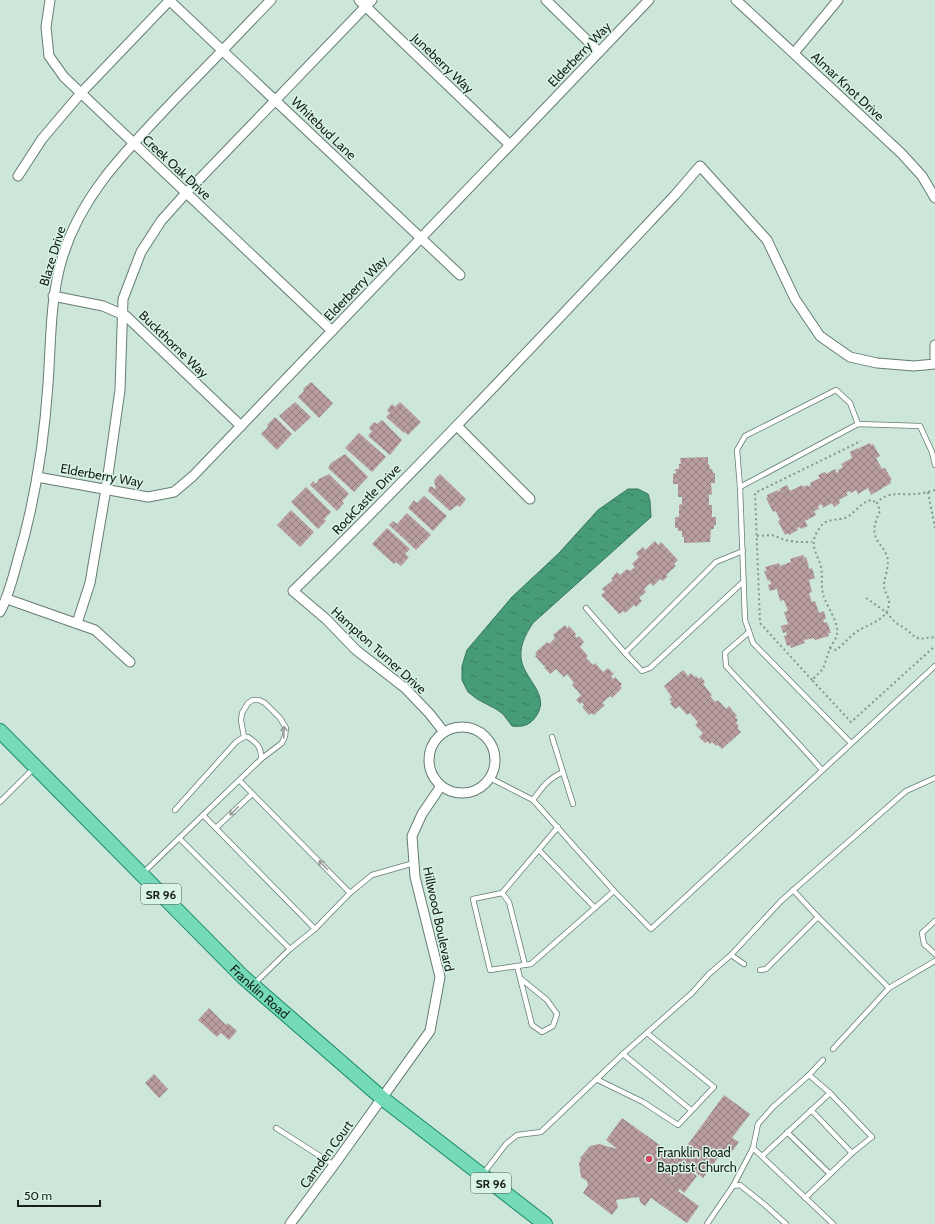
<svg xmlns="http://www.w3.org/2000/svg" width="935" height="1224" viewBox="0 0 935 1224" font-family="Cabin,sans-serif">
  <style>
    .water { fill: url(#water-ripples); stroke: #38765b }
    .building { fill: url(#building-cross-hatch) }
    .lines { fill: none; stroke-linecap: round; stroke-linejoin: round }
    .service-casing { stroke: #667d71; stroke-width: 6 }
    .minor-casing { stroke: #667d71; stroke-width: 11 }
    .primary-casing { stroke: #178963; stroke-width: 16 }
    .path { stroke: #84978d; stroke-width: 2; stroke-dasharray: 2 3; stroke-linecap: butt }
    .service { stroke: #fff; stroke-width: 4.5 }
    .minor { stroke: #fff; stroke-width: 9 }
    .primary { stroke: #74dab9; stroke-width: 14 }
    .oneway { stroke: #969a98 }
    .poi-dot { fill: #d4445e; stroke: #d9f3e6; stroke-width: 1.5 }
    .labels { text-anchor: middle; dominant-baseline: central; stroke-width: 3; stroke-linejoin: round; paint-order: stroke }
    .shield { fill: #d9f3e6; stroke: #505f57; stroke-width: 1 }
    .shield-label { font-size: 12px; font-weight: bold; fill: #161f1a }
    .street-label { font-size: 13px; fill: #161f1a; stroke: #d9f3e6 }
    .poi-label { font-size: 13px; fill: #161f1a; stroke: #d9f3e6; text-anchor: start }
  </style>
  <defs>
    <pattern id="water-ripples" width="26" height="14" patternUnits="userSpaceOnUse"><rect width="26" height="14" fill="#469c77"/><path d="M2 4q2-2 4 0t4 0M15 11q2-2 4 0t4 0" fill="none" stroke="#397f61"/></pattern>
    <pattern id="building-cross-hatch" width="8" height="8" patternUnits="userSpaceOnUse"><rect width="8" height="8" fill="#b89d9e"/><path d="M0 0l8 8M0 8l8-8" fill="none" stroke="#957f80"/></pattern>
  </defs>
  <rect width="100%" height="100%" fill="#cce6d9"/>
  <path class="water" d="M628,489H638L648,494L650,501L651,517L533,623C525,635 518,648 522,663C528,683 552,697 534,719C528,726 521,727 512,726L503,714L496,709L477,699L468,692L462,680V666L467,650L512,597L559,553L598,510Z"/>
  <g class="building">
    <polygon points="311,382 333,403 319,418 298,397 304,391 303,389"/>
    <polygon points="295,402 311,417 295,432 279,416"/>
    <polygon points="400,402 421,422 408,435 405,432 404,433 386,417 390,413 387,410 392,404 395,407"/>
    <polygon points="275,417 292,434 277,450 261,434 268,427 267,425"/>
    <polygon points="382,420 402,440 390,455 368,436 372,431 369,428 374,422 377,424"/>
    <polygon points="359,433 386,457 372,472 345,448"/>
    <polygon points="870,443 871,445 873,444 880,456 876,458 882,469 885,468 892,480 890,481 891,483 871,495 868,488 858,494 856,490 851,493 850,491 846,493 848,495 839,500 840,503 834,507 832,503 823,508 822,504 818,506 819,509 814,511 816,515 805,521 808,526 801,529 800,527 797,528 798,530 789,535 788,533 785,535 778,521 780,520 776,511 773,512 766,498 768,497 767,495 778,490 779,492 781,491 779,489 787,485 790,491 802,485 803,487 808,485 809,487 811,485 810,483 820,478 818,475 825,472 826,474 835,469 837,473 839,472 838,470 843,467 841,464 852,458 850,452 858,448 860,451 859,448"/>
    <polygon points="345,454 368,477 354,492 328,468 331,463"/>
    <polygon points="708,457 708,464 709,464 710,469 712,469 713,473 715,473 715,483 711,483 712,495 709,494 709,505 712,505 712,517 716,517 716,525 714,525 714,529 711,529 710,542 684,543 684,537 682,537 682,531 678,531 678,528 675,528 675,517 679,517 679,505 682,504 682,497 678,497 678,484 673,484 673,474 676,473 675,469 679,469 679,464 681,464 680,458"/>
    <polygon points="329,474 349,494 342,501 344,503 337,511 310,485 313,481 316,484 319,479"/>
    <polygon points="440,474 466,499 460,507 457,505 450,511 428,491 430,486 436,489 434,480"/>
    <polygon points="306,487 331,512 324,519 326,521 318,529 291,502"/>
    <polygon points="424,496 447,516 433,531 408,508 414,500 417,503"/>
    <polygon points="291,510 314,532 300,547 277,525"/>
    <polygon points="407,513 431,535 416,550 389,525 393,521 397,524"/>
    <polygon points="387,528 410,549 405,554 409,557 401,566 396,562 394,564 372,544"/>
    <polygon points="655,541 658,545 661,542 678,560 674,564 676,566 666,575 668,576 663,581 660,579 653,586 650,583 644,589 646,592 639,598 642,601 636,607 634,605 625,613 623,611 619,614 601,595 605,592 602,589 613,580 611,579 617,572 620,575 627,569 630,571 635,567 632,564 639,557 636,553 643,547 645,550"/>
    <polygon points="803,555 804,558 806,557 809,567 808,567 809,569 812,568 815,578 809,580 812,592 809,593 812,602 815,601 819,613 824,611 826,619 823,620 824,623 827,622 831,633 828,633 829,636 815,640 814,638 804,640 805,643 791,648 790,645 787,646 784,636 787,635 786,632 783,633 781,626 788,624 784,612 788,611 784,600 780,601 777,589 770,591 768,585 771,584 770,580 768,581 764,571 767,571 765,567 779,563 780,566 791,562 790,559"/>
    <polygon points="565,625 567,628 569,626 576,634 575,636 577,638 579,636 584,642 580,647 588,656 586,658 593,665 595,663 603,672 608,668 614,674 611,676 613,679 615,677 622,684 620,686 622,688 612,698 610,696 602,703 605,705 594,715 591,713 589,715 582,707 584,705 582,702 580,704 576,700 581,695 572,685 574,683 567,674 564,677 556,669 550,674 544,667 546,665 545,665 544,666 535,656 537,655 535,653 547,642 549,644 555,638 553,635"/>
    <polygon points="683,670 688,676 691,673 694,677 696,676 699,679 701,677 705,682 703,684 712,695 710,696 715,702 718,700 726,709 729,706 737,716 735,717 738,720 736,723 739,726 737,728 741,732 722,749 718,745 716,746 712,742 710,744 707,741 705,743 699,737 703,733 695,725 698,722 690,713 687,715 679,706 675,709 670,703 672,702 669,699 672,697 664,686"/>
    <polygon points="209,1008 226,1025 228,1023 237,1031 229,1040 221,1033 217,1037 198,1020"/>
    <polygon points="154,1074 168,1089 159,1098 145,1083"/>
    <polygon points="724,1095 750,1114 732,1138 739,1142 727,1158 721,1154 703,1178 691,1169 690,1171 697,1176 684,1193 680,1189 678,1191 699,1206 687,1223 651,1198 645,1206 640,1202 639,1197 616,1200 618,1207 612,1215 583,1193 588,1185 587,1181 581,1177 579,1164 581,1159 580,1158 590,1146 599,1144 617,1149 606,1140 622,1118 678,1158"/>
  </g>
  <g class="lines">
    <defs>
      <g id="service">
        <polyline points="740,487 737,450 745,436 836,390 850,403 858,424"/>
        <polyline points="586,608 625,653 716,562 743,551"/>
        <path d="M749,632L725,653L726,666C758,701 791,734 822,770"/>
        <polyline points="625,653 642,671 650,668 743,582"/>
        <polyline points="244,737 241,720 242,713 248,703 253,700 259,700 265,703 280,718 286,728 285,736 282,743 261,759"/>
        <polyline points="552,737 573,804"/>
        <polyline points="851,743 753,643 745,620 740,487 858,424 920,426 932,452 935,465"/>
        <polyline points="490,778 533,800 614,891 651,929 935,666"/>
        <polyline points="240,781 350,893"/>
        <path d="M533,800C543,786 548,779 563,772"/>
        <polyline points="0,802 34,768"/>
        <polyline points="203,815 315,929"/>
        <polyline points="558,827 502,893 473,899 490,970 531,964 614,891"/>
        <polyline points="216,828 252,794"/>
        <polyline points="179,838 290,949"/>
        <polyline points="539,850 595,908"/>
        <path d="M143,873L261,759C262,748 257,743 248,737H244L236,742L175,810"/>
        <polyline points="793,890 818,917"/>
        <polyline points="502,893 509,902 525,965"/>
        <polyline points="935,921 922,933 924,944 935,954"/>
        <polyline points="731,955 781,901 906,791 935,778"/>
        <path d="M517,966C522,986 527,1006 532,1025L542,1032L553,1026L557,1014L547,1000L520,978"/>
        <polyline points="760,970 766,969 818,917 889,988"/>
        <polyline points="254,984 290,949 315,929 350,893 372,875 414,863"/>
        <polyline points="833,1049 889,988 935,961"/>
        <polyline points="623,1054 691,1110"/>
        <polyline points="596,1079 643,1102 678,1125 714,1087 647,1033"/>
        <polyline points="811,1110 852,1153"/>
        <polyline points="276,1128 334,1165"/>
        <polyline points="787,1132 830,1174"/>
        <polyline points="753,1148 833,1224"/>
        <polyline points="762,1156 830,1093"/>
        <polyline points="483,1174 506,1144 517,1135 541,1132 623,1054 692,993 709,974 731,955 744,964"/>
        <polyline points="733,1186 753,1148 758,1124 773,1107 809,1075"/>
        <polyline points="805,1198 852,1153 872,1137 830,1093 809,1075 823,1060"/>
        <polyline points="707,1224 733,1186 740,1185 765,1205 786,1224"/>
      </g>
      <g id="minor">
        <polyline points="50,0 46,27 49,56 64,77 332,331"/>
        <polyline points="169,0 460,275"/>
        <polyline points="359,0 510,145"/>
        <polyline points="546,0 599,52"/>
        <polyline points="736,0 901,153 922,176 935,198"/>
        <polyline points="794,53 838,0"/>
        <polyline points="18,176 42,139 81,93 170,0"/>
        <polyline points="53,296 103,306 126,316 241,426"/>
        <polyline points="935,345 935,358"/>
        <polyline points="457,426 530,499"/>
        <polyline points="37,477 148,497 174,492 193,476 649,0"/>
        <polyline points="7,599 95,630 130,662"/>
        <path d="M0,612C9,595 13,577 18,559C35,502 44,443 48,384C51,342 50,299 62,259C81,193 130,147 176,98C208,66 239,33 271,0"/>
        <polyline points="77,623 90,583 106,489 120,390 123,299 141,252 161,221 186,193 372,0"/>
        <circle cx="462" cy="760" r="33"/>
        <path d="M444,732L429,713L405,688L356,650L326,619L293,591C424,463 549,329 675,195L700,166L767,240L795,299L820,336L850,357L877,363L914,366L935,364"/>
        <polyline points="290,1224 334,1165 430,1031 440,977 415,877 412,836 422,814 441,786"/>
      </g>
      <g id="primary">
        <path id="s1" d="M0,731L243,977L382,1098L545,1224"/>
      </g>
    </defs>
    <use href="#service" class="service-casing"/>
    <use href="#minor" class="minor-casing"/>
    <use href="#primary" class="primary-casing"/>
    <g class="path">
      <path d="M935,490C928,492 920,494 913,494C899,495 887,491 877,503L880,511C875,522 871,532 879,543C882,547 885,551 887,556C890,565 885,575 884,584C883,591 890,597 889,604C887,622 866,624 855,633C848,638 843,645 836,650L830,648L823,669L812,680L851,722L935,646"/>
      <polyline points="928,492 935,528"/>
      <polyline points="757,536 772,535 785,540 798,542 812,542"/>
      <polyline points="866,598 886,612 896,623 906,629 915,637 920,639 935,637"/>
      <path d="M830,648C832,644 837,638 837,634C839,624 829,609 825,600C820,588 823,579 821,567C818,555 809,545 817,532C819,529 821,525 824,523C830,519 838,520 845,518C856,513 861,501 872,500L877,503"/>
      <polyline points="812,680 760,623 755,493 861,441"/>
    </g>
    <use href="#service" class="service"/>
    <use href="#minor" class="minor"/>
    <use href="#primary" class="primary"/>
  </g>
  <defs><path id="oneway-shaft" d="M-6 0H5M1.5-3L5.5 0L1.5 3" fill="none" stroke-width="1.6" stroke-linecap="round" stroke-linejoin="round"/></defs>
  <g class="oneway">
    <use href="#oneway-shaft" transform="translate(284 732) rotate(-88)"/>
    <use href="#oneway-shaft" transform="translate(234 811) rotate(136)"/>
    <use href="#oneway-shaft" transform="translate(323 865) rotate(-135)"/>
  </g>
  <circle class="poi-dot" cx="649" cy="1159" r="4"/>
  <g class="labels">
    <g class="shield">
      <rect x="141" y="884" width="40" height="20" rx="3"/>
      <rect x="471" y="1173" width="40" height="20" rx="3"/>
    </g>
    <g class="shield-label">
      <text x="161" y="894">SR 96</text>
      <text x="491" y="1183">SR 96</text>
    </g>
    <g class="street-label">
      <text transform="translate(579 54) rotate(-46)">Elderberry Way</text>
      <text transform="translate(443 63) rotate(44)">Juneberry Way</text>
      <text transform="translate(848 86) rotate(43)">Almar Knot Drive</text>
      <text transform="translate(324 128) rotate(44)">Whitebud Lane</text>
      <text transform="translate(177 167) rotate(43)">Creek Oak Drive</text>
      <text transform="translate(52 256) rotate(-73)">Blaze Drive</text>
      <text transform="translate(355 288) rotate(-46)">Elderberry Way</text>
      <text transform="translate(174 344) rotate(44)">Buckthorne Way</text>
      <text transform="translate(102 475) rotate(10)">Elderberry Way</text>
      <text transform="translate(366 499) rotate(-46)">RockCastle Drive</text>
      <text transform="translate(379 650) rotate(42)">Hampton Turner Drive</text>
      <text transform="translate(439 919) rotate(78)">Hillwood Boulevard</text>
      <text stroke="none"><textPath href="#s1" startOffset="368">Franklin Road</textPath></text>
      <text transform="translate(326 1154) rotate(-54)">Camden Court</text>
    </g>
    <g class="poi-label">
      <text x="657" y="1152">Franklin Road<tspan x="657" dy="15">Baptist Church</tspan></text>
    </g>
  </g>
  <path d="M18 1200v6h82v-6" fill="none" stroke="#161f1a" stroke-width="2"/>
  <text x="24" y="1200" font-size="12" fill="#161f1a" stroke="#d9f3e6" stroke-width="3" paint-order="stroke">50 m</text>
</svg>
